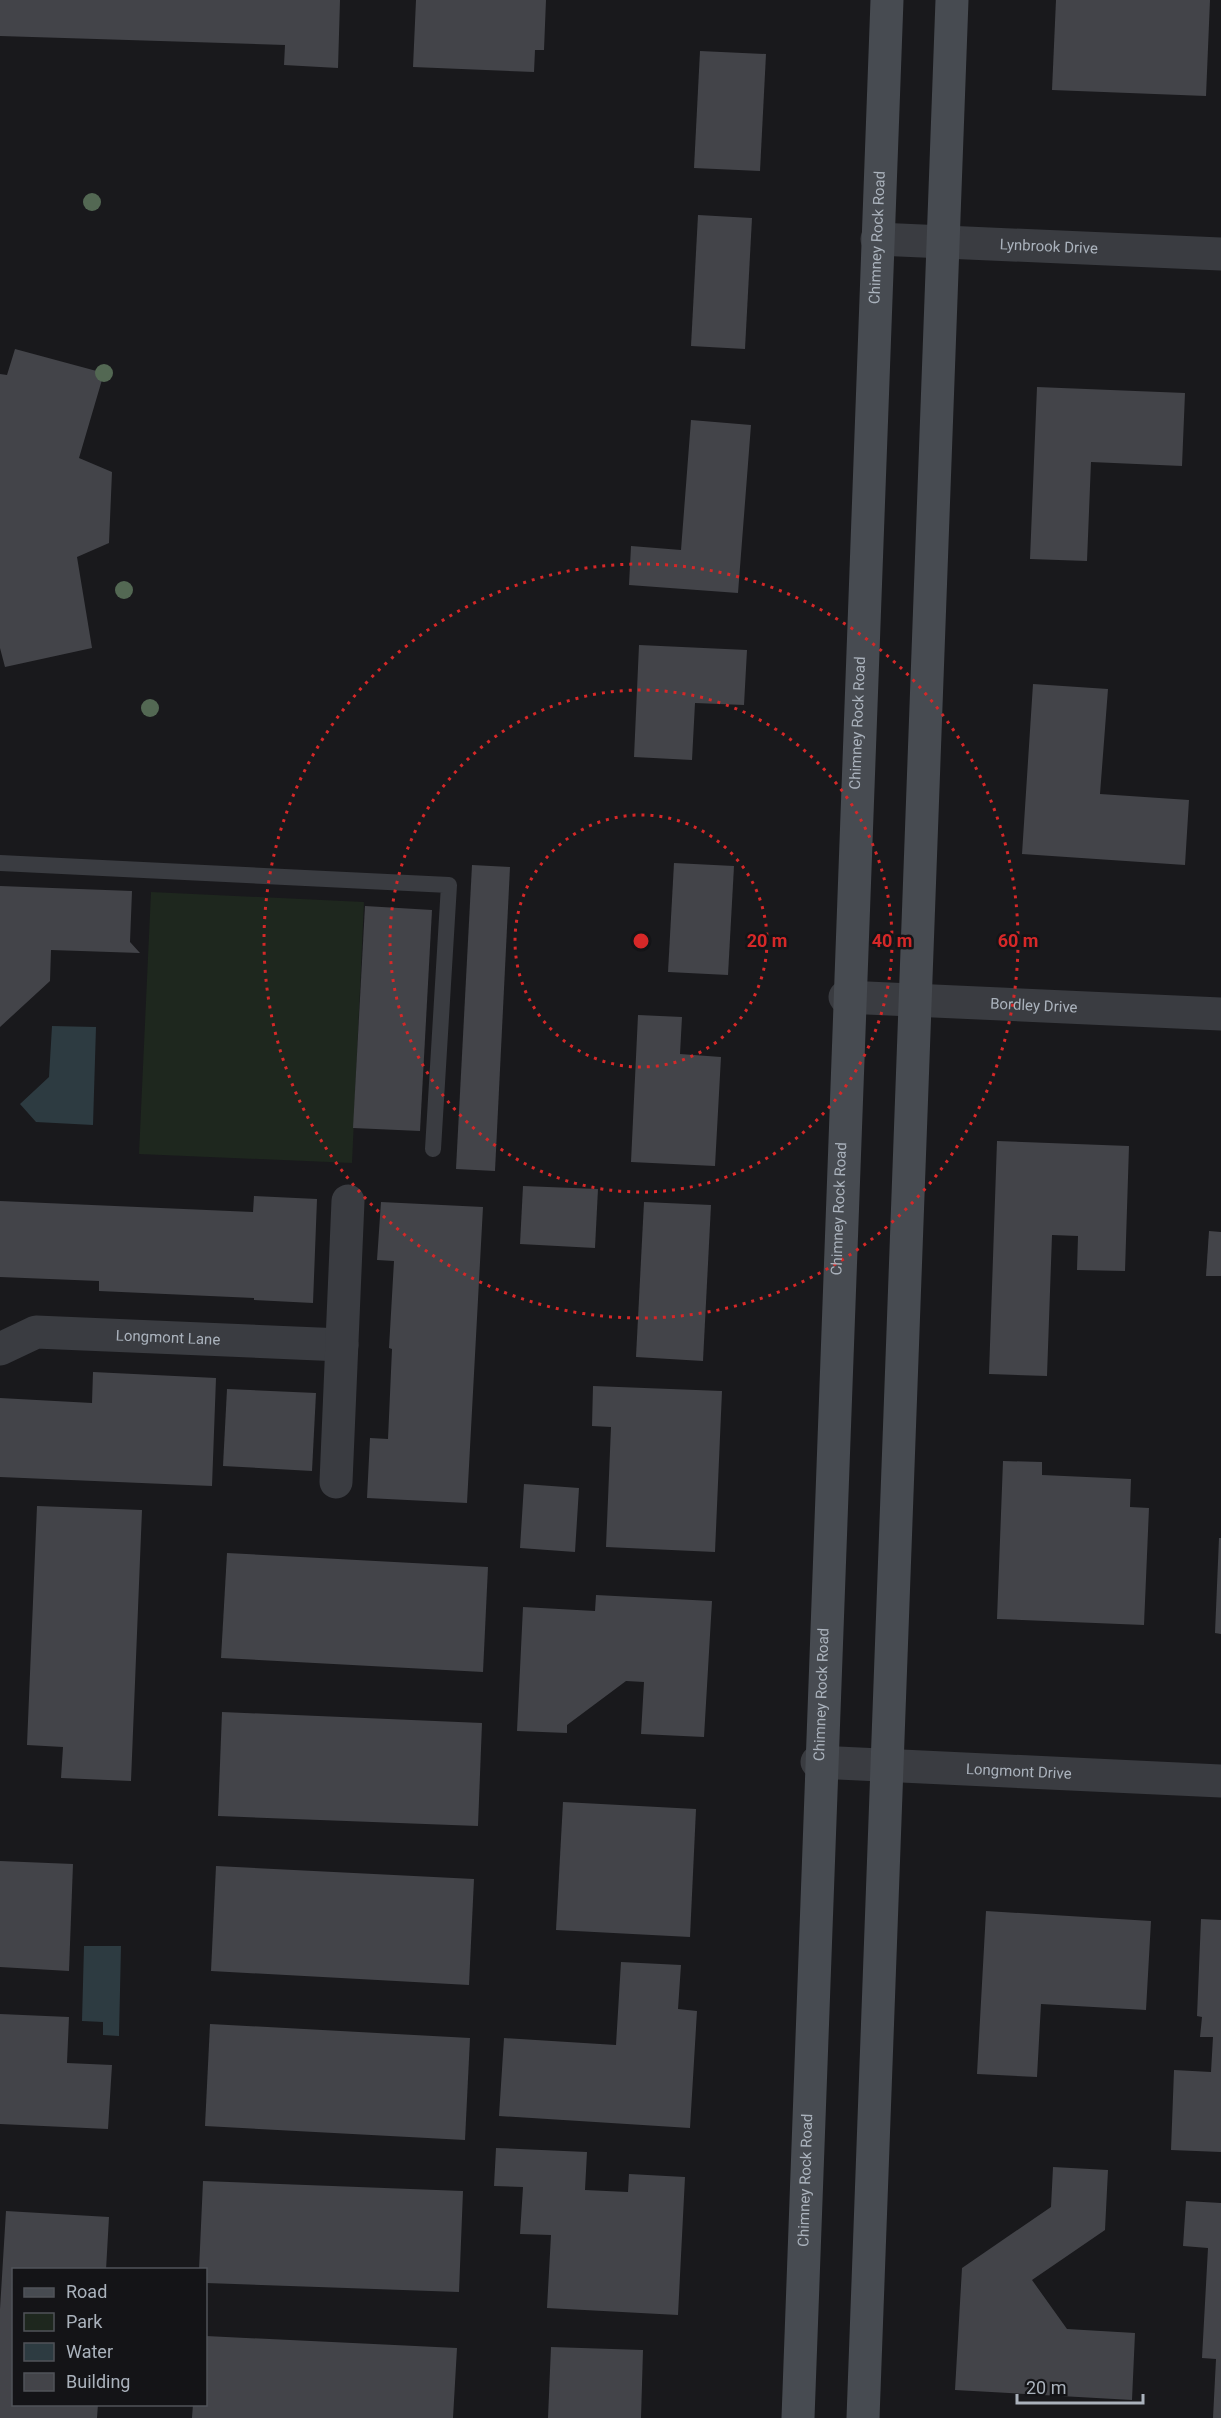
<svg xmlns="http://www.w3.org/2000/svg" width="1221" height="2418" viewBox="0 0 1221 2418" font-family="Roboto,sans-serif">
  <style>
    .green { fill: #1e271e }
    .water { fill: #2d3b41 }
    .building { fill: #434449 }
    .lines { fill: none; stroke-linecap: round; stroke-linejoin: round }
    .lane { stroke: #3a3c41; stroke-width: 16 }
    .street { stroke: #3a3c41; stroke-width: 33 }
    .secondary { stroke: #474b51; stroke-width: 33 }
    .tree { fill: #536853 }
    .ring { fill: none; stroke: #d62828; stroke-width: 3; stroke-dasharray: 3 6 }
    .labels { text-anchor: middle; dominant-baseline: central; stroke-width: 5; stroke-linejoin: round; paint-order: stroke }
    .street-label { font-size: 15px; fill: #aab2bc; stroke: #141417 }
    .centre { fill: #d62828; stroke: #141417; stroke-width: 3 }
    .ring-label { font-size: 18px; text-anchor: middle; font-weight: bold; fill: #d62828; stroke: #141417; stroke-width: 5; stroke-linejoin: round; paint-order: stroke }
  </style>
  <rect width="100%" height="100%" fill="#19191c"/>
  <polygon class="green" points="151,892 364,902 352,1163 139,1154"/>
  <g class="water">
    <polygon points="52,1026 96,1027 93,1125 36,1122 20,1104 49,1077"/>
    <polygon points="84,1946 121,1946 119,2036 103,2035 103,2022 82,2021"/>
  </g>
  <g class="building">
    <polygon points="0,0 340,0 338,68 284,65 285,45 0,36"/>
    <polygon points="416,0 546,0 544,50 535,50 534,72 413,67"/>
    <polygon points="1056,0 1210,0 1206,96 1052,90"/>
    <polygon points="700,51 766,54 760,171 694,168"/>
    <polygon points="698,215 752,218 745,349 691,346"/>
    <polygon points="15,349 104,373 79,458 112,472 109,543 77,557 92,648 5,667 0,648 0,374 7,375"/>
    <polygon points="1037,387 1185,393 1182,466 1091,462 1087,561 1030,559"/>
    <polygon points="691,420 751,425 738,593 629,585 631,546 681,550"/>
    <polygon points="639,645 747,650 744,705 695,703 692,760 634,757"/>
    <polygon points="1033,684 1108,689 1100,794 1189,800 1185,865 1022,854"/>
    <polygon points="674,863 734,866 728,975 668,972"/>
    <polygon points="472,865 510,867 495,1171 456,1169"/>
    <polygon points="0,886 132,891 130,942 140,953 51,950 50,981 0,1027"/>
    <polygon points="365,906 432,910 420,1131 353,1128"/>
    <polygon points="638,1015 682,1017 680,1054 721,1057 715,1166 631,1162"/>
    <polygon points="997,1141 1129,1146 1125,1271 1077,1270 1078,1236 1052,1235 1047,1376 989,1374"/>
    <polygon points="523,1186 598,1189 595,1248 520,1244"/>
    <polygon points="254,1196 317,1199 313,1303 254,1300 254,1298 99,1291 99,1281 0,1277 0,1201 253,1212"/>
    <polygon points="381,1202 483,1207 467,1503 367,1498 370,1438 388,1439 392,1349 389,1348 394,1261 377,1260"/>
    <polygon points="644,1202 711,1205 703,1361 636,1357"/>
    <polygon points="1209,1231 1221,1232 1221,1276 1206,1276"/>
    <polygon points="93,1372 216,1378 212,1486 0,1477 0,1398 92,1403"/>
    <polygon points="593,1386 722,1391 715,1552 606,1547 611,1427 592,1426"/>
    <polygon points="227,1389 316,1393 312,1471 223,1466"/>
    <polygon points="1003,1461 1042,1462 1042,1475 1131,1479 1130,1507 1149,1508 1144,1625 997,1619"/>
    <polygon points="524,1484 579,1488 575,1552 520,1548"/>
    <polygon points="37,1506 142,1510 131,1781 61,1778 63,1747 27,1745"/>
    <polygon points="1219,1538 1221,1538 1221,1634 1215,1633"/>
    <polygon points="227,1553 488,1567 483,1672 221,1658"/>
    <polygon points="596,1595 712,1601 704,1737 641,1734 644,1682 626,1681 567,1725 567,1733 517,1731 523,1607 595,1611"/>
    <polygon points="222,1712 482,1723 478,1826 218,1816"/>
    <polygon points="563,1802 696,1809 690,1937 556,1930"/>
    <polygon points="0,1861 73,1864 69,1971 0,1967"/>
    <polygon points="216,1866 474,1879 469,1985 211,1971"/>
    <polygon points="986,1911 1151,1921 1146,2010 1041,2004 1037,2077 977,2074"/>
    <polygon points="1201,1919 1221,1920 1221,2152 1171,2150 1174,2070 1211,2072 1213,2037 1200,2037 1202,2017 1197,2016"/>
    <polygon points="621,1962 681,1965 678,2009 697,2011 690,2128 499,2116 504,2038 616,2045"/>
    <polygon points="0,2014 69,2017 67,2063 112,2065 108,2129 0,2124"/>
    <polygon points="210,2024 470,2038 465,2140 205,2126"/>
    <polygon points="496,2148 587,2152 585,2190 628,2192 629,2174 685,2177 678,2315 547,2308 551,2235 520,2234 523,2187 494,2186"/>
    <polygon points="1053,2167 1108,2170 1105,2230 1032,2280 1067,2329 1135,2333 1132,2400 955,2390 962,2268 1051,2207"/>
    <polygon points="203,2181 463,2191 459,2292 206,2283 206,2270 199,2270"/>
    <polygon points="1186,2201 1221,2203 1221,2418 1213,2418 1216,2359 1202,2358 1208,2248 1183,2246"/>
    <polygon points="6,2211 109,2217 106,2270 14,2270 14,2404 98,2404 97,2418 0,2418 0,2309"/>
    <polygon points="206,2336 457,2348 453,2418 192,2418 193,2404 206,2404"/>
    <polygon points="551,2347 643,2350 641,2418 548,2418"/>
  </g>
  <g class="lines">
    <polyline class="lane" points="0,863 449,885 433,1149"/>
    <g class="street">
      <path id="s1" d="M877,239L1221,254"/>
      <path id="s2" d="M845,997L1221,1014"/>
      <path id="s3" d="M0,1349L36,1332L342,1345"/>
      <polyline points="336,1482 348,1201"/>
      <path id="s4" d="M817,1762L1221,1781"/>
    </g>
    <g class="secondary">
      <path id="s5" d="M798,2418C822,1612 853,806 887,0"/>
      <polyline points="863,2418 952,0"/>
    </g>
  </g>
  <g class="tree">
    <circle cx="92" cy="202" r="9"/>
    <circle cx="104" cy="373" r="9"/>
    <circle cx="124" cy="590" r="9"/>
    <circle cx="150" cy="708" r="9"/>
  </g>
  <g class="ring">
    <circle cx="641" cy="941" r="126"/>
    <circle cx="641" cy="941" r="251"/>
    <circle cx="641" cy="941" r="377"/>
  </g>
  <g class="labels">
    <g class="street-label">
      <text stroke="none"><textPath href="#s5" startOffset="2182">Chimney Rock Road</textPath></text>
      <text stroke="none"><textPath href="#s1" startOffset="172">Lynbrook Drive</textPath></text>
      <text stroke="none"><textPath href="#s5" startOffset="1696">Chimney Rock Road</textPath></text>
      <text stroke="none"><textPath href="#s2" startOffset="189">Bordley Drive</textPath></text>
      <text stroke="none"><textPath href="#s5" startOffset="1210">Chimney Rock Road</textPath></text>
      <text stroke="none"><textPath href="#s3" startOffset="172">Longmont Lane</textPath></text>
      <text stroke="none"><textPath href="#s5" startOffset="724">Chimney Rock Road</textPath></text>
      <text stroke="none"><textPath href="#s4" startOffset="202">Longmont Drive</textPath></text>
      <text stroke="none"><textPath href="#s5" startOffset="238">Chimney Rock Road</textPath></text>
    </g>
  </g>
  <circle cx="641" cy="941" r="9" class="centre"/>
  <g class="ring-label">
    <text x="767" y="947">20 m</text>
    <text x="892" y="947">40 m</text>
    <text x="1018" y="947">60 m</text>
  </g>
  <rect x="12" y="2268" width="195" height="138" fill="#141417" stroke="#505359" stroke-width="1.5"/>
  <rect x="24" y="2288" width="30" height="9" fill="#474b51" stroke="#505359" stroke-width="1.5"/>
  <text x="66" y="2298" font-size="18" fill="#aab2bc">Road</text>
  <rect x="24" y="2313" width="30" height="18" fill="#1e271e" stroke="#505359" stroke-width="1.5"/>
  <text x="66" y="2328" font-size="18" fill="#aab2bc">Park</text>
  <rect x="24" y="2343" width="30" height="18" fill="#2d3b41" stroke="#505359" stroke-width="1.5"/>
  <text x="66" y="2358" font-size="18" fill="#aab2bc">Water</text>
  <rect x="24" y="2373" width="30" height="18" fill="#434449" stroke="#505359" stroke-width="1.5"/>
  <text x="66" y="2388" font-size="18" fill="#aab2bc">Building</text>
  <path d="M1017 2394v9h126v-9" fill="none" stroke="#aab2bc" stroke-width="3"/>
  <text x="1026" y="2394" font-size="18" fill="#aab2bc" stroke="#141417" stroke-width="4.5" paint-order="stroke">20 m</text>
</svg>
